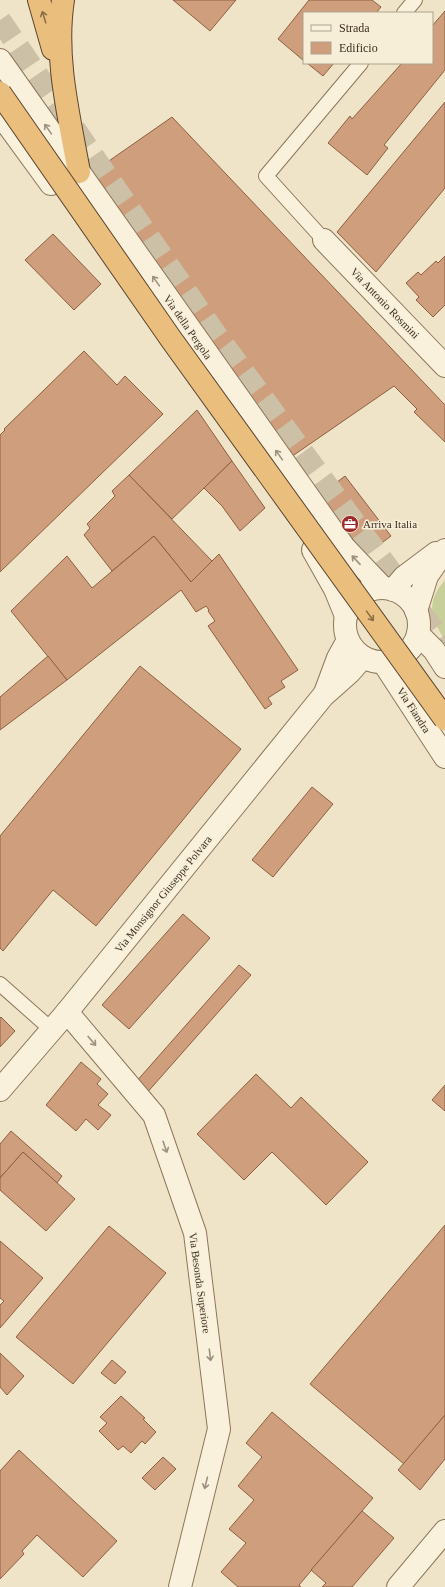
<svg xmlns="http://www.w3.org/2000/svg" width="445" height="1587" viewBox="0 0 445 1587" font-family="Georgia,serif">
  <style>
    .green { fill: #c9cf9b }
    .building { fill: #cf9f7d; stroke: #8d5f41 }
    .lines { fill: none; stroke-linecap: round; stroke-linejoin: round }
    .trunk-tunnel { stroke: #ccc0a6; stroke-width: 22; stroke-dasharray: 22 11; stroke-linecap: butt }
    .service-casing { stroke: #8d765c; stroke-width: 16 }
    .minor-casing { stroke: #8d765c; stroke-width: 24 }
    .tertiary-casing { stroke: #8d765c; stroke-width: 24 }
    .trunk-casing { stroke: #5b4430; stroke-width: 24 }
    .service { stroke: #faf1dc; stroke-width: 14 }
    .minor { stroke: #faf1dc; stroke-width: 22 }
    .tertiary { stroke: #faf1dc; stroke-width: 22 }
    .trunk { stroke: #eabe7c; stroke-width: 22 }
    .trunk-bridge-casing { stroke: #5b4430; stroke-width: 24; stroke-linecap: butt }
    .trunk-bridge { stroke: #eabe7c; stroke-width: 22 }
    .oneway { stroke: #8b6f49 }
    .oneway2 { stroke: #9c907e }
    .labels { text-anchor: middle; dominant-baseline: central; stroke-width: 3; stroke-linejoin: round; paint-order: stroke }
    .street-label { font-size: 11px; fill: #3d2e20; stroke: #f7eed8 }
    .poi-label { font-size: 11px; fill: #3d2e20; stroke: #f7eed8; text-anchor: start }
  </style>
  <rect width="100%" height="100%" fill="#f0e4c8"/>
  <path class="green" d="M445,580V640C430,618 426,601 445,580Z"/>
  <g class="building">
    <polygon points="173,0 236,0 210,31"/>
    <polygon points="309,0 372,0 381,7 376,13 304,13 304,61 278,39"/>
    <polygon points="445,11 445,70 384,145 388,148 367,175 328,143 350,116 352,119 402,63 432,63 432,26"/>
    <polygon points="307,63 334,63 323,76"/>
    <polygon points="445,102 445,188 376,272 337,232"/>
    <polygon points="172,117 445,405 445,442 414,412 417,409 394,386 291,457 93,172"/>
    <polygon points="53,234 101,284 74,310 25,260"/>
    <polygon points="445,256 445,305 433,317 416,300 419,297 406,283 418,272 421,275 436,261 438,263"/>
    <polygon points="84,351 117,385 125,376 163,414 0,572 0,435 5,430 4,429"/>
    <polygon points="197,410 232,461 172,519 129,475"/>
    <polygon points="232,461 265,508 240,531 222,506 204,488"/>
    <polygon points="129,475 212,561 191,582 154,536 112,571 84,535 90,528 87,524 115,496 112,491"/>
    <polygon points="345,476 391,536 359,560 348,545 354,541 337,519 315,499"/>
    <polygon points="154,536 191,582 219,554 298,670 281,681 285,687 268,698 272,704 265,709 208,626 215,621 208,611 209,610 206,606 196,612 181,590 67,680 11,611 67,556 92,588"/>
    <polygon points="48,656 67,680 0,730 0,697"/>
    <polygon points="140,666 241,749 96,926 53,890 3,951 0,948 0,836"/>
    <polygon points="312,787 333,804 273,877 252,860"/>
    <polygon points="183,914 210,938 129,1029 102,1005"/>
    <polygon points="239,965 251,975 145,1095 135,1083"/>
    <polygon points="1,1017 15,1031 0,1047 0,1018"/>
    <polygon points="81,1062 101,1079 97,1084 108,1094 98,1105 111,1115 98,1130 86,1119 76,1131 46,1105"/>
    <polygon points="256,1074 291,1108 301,1097 368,1162 326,1205 272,1152 244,1180 197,1134"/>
    <polygon points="445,1085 445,1111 432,1100"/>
    <polygon points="11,1131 62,1176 57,1183 23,1152 0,1178 0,1144"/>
    <polygon points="23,1152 75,1199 46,1231 0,1190 0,1178"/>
    <polygon points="445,1225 445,1415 404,1464 310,1384"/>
    <polygon points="109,1226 166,1273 73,1384 16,1337"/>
    <polygon points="0,1241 43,1278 0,1328 0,1305 4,1301 0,1298"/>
    <polygon points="0,1353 24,1376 7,1395 0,1387"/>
    <polygon points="112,1360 126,1372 115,1384 101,1373"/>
    <polygon points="121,1396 145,1418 143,1419 156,1432 145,1444 142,1441 131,1453 123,1446 118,1450 99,1431 107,1423 100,1417"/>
    <polygon points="272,1412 373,1498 299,1585 301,1587 238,1587 221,1572 246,1543 229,1529 254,1500 238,1486 262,1457 246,1443"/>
    <polygon points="445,1415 445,1459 420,1490 398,1470"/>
    <polygon points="19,1450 117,1541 83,1577 37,1535 22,1551 24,1554 0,1579 0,1471"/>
    <polygon points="163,1457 176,1469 155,1490 142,1478"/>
    <polygon points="362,1511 394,1538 352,1587 322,1587 326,1583 311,1570"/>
  </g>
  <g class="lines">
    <polyline class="trunk-tunnel" points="0,20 212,329 445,645"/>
    <defs>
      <g id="service">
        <polyline points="404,13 415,0"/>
        <polyline points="324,240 266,176 361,63"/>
        <polyline points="0,984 52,1030"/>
      </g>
      <g id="minor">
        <polyline points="324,240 445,366"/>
        <polyline points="393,590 404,577 436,553"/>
        <polyline points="416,611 427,576 445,550"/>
        <polyline points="325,693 338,658 348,640"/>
        <polyline points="67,1012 154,1115 195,1233 219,1429 180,1587"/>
        <polyline points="0,1090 67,1012 323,696 350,672 363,657"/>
        <polyline points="398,1587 445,1531"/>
      </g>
      <g id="tertiary">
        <polyline points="0,60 344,547 383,588"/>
        <polyline points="0,114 51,184"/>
        <polyline points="313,550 335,589 346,616"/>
        <circle cx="382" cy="625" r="37"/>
        <polyline points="418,634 434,650 445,667"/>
        <polyline points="383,662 445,757"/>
      </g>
      <g id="trunk">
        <polyline points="39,0 53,49"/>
        <path d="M63,0C54,57 69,116 79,172"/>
      </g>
    </defs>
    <use href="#service" class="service-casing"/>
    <use href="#minor" class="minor-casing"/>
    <use href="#tertiary" class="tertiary-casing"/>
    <use href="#trunk" class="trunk-casing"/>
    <use href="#service" class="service"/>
    <use href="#minor" class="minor"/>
    <use href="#tertiary" class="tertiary"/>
    <use href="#trunk" class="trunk"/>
    <defs>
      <polyline id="trunk-bridge" points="0,93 171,339 445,719"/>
    </defs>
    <use href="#trunk-bridge" class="trunk-bridge-casing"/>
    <use href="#trunk-bridge" class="trunk-bridge"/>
  </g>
  <defs><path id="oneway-shaft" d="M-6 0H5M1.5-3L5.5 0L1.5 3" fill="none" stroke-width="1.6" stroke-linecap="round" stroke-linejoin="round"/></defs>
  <g class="oneway">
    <use href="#oneway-shaft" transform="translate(44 17) rotate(-107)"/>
    <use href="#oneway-shaft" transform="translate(370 616) rotate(54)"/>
  </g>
  <g class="oneway2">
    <use href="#oneway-shaft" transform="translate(48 129) rotate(-125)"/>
    <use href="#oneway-shaft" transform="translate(156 281) rotate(-125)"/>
    <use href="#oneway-shaft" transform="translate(279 455) rotate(-125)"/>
    <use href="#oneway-shaft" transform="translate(356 560) rotate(-133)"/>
    <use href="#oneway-shaft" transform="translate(92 1041) rotate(50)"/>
    <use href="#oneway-shaft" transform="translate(165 1147) rotate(71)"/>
    <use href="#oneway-shaft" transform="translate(210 1355) rotate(83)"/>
    <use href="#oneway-shaft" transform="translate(206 1483) rotate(104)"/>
  </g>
  <defs>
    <symbol id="office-disc" viewBox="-11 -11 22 22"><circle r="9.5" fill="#9e2a2b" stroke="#f7eed8"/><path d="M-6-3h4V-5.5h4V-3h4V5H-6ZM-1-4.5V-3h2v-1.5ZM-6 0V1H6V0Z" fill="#fff"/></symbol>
  </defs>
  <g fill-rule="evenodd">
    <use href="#office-disc" x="340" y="514" width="20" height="20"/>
  </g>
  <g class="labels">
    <g class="street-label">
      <text transform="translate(385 303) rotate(46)">Via Antonio Rosmini</text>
      <text transform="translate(188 327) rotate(55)">Via della Pergola</text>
      <text transform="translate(414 710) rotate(57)">Via Fiandra</text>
      <text transform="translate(163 894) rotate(-51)">Via Monsignor Giuseppe Polvara</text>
      <text transform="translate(200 1283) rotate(82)">Via Besonda Superiore</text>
    </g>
    <g class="poi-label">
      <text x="363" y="524">Arriva Italia</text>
    </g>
  </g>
  <rect x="303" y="12" width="130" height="52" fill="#f7eed8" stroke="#ada18e"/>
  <rect x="311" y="25" width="20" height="6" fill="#faf1dc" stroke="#ada18e"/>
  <text x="339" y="32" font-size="12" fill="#3d2e20">Strada</text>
  <rect x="311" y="42" width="20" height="12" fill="#cf9f7d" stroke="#ada18e"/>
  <text x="339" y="52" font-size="12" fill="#3d2e20">Edificio</text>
</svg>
